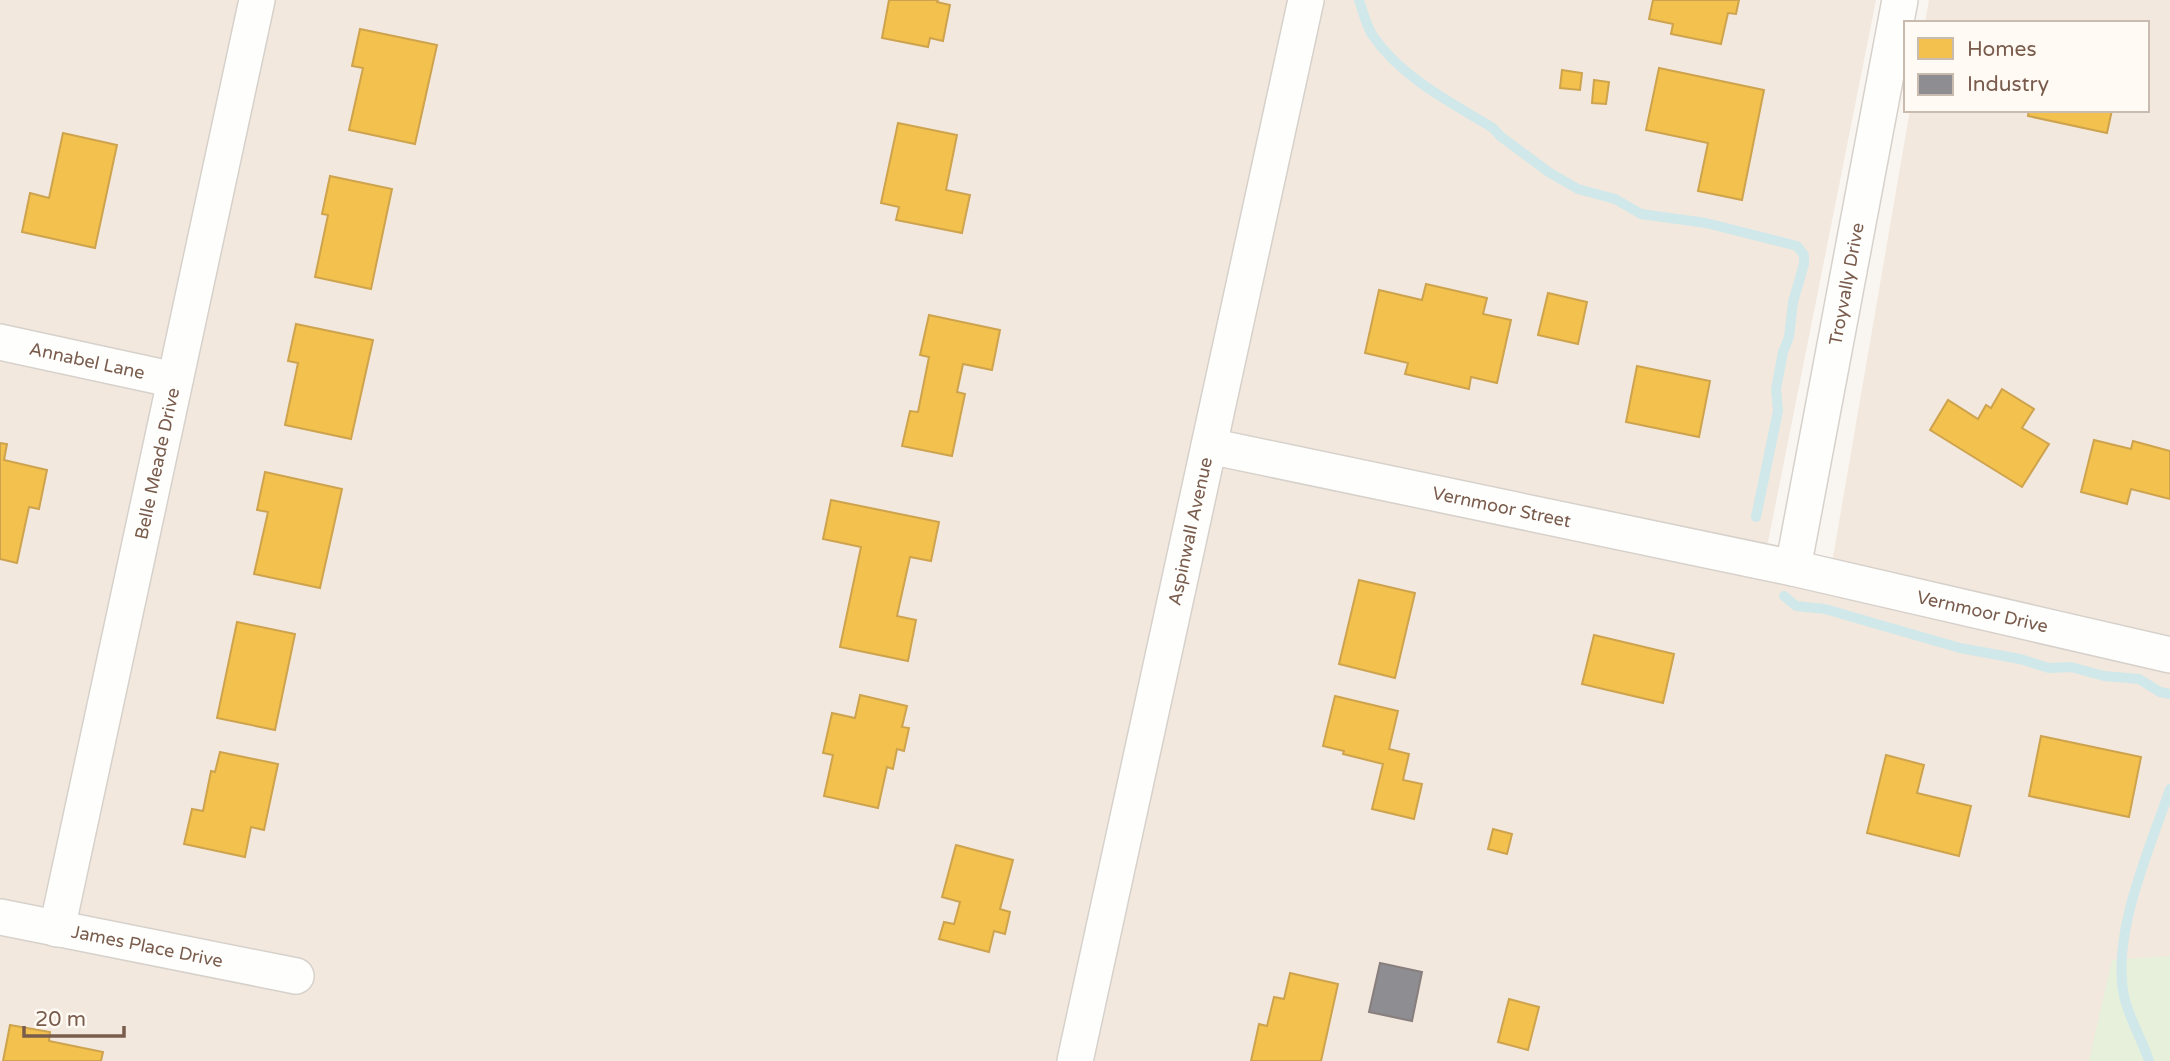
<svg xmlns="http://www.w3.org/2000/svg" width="2170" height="1061" viewBox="0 0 2170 1061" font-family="'Varela Round',sans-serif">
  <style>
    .residential { fill: #f2e8de }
    .green { fill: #e7f0db }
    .homes { fill: #f2c14e; stroke: #cea34e; stroke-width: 2 }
    .industry { fill: #8d8d92; stroke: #877e7d; stroke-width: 2 }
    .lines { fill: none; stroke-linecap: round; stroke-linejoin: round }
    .stream { stroke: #d0e8ea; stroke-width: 10 }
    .street-casing { stroke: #d7d1cb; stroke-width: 38 }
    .street { stroke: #fefefd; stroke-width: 35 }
    .labels { text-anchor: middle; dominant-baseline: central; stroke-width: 7; stroke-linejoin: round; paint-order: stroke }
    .street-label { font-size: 18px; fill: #7a5c4d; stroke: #fffaf3 }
  </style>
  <rect width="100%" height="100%" fill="#f9f5f0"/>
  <polygon class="residential" points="0,0 1876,0 1761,577 1827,592 1910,110 2147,110 2147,23 1925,23 1929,0 2170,0 2170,1061 0,1061"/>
  <polygon class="green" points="2170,956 2170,1061 2089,1061 2112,960"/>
  <g class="homes">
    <polygon points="889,0 938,0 937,2 950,5 943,41 930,38 928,47 882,38"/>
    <polygon points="1653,0 1739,0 1736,14 1728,13 1721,44 1671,34 1673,24 1649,19"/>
    <polygon points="360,29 437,45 415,144 349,130 363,68 352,66"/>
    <polygon points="1659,68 1764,90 1742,200 1698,191 1708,143 1646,130"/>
    <polygon points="1562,70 1582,73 1580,90 1560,88"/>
    <polygon points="1594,80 1609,82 1606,104 1592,103"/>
    <polygon points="2029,110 2112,110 2107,133 2028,116"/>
    <polygon points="898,123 957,135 946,190 970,195 962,233 896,220 899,207 881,203"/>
    <polygon points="63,133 117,145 95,248 22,232 30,193 49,198"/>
    <polygon points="330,176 392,189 371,289 315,277 328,215 322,214"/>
    <polygon points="1426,284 1487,298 1483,314 1511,320 1497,383 1471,377 1469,389 1405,374 1408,363 1365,353 1379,290 1422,300"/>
    <polygon points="1548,293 1587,302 1578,344 1538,335"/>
    <polygon points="929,315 1000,330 992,370 963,364 957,392 965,394 952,456 902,446 910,411 918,412 929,357 920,355"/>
    <polygon points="296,324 373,340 351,439 285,425 298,363 288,361"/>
    <polygon points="1637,366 1710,381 1699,437 1626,422"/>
    <polygon points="2002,389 2034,409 2022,428 2049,444 2022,487 1930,430 1948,400 1978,419 1986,405 1991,408"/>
    <polygon points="2094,440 2131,449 2133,441 2170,451 2170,499 2131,489 2127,504 2081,492"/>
    <polygon points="0,443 7,444 4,460 47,470 39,509 29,507 17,563 0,559"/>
    <polygon points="265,472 342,489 320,588 254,574 268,512 257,510"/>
    <polygon points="831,500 939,522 931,561 910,557 897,616 916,620 908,661 840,647 861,547 823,539"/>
    <polygon points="1359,580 1415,593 1395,678 1339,664"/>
    <polygon points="237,622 295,634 275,730 217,718"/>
    <polygon points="1594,635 1674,654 1663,703 1582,684"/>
    <polygon points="860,695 907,706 902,727 909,728 904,751 897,749 893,769 887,767 878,808 824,796 833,755 823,753 832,713 855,718"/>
    <polygon points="1335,696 1398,711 1389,749 1409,754 1403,780 1422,784 1414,819 1372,809 1383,764 1343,754 1344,751 1323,746"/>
    <polygon points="2041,736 2141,757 2129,817 2029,796"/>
    <polygon points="220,752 278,764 264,830 251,827 245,857 184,844 192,809 203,811 211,771 215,772"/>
    <polygon points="1886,755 1924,765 1917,793 1971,806 1959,856 1867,833"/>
    <polygon points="1493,829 1512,834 1507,854 1488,849"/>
    <polygon points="956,845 1013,860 1000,909 1010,912 1005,934 994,931 989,952 939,939 944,922 954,924 960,902 942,897"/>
    <polygon points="1290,973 1338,984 1321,1061 1251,1061 1259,1024 1267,1026 1274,997 1284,999"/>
    <polygon points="1509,999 1539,1007 1528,1050 1498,1042"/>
    <polygon points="10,1025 50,1032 49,1041 103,1052 101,1061 3,1061"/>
  </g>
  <polygon class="industry" points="1380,963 1422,972 1412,1021 1369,1012"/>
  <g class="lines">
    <g class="stream">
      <path d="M1359,0C1363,11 1366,26 1373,36C1402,78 1450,102 1493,128L1500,136L1550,173L1578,189L1615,199L1641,214L1706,223L1797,246L1804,255V264L1793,302L1789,337L1783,352L1776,389L1778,411L1756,517"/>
      <polyline points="1784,596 1796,606 1825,609 1960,648 2020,659 2049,668 2071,667 2104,676 2139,679 2160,692 2170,694"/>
      <path d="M2149,1061C2142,1039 2129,1019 2124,996C2111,934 2150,848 2170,789"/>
    </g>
    <defs>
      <g id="street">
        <path id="s1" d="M0,342L175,380"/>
        <path id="s2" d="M1209,446L1793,568L2170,655"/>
        <path id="s3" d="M1793,568L1900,0"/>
        <path id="s4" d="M0,917L296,976"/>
        <path id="s5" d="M57,929L257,0"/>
        <path id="s6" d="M1075,1061L1306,0"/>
      </g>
    </defs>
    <use href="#street" class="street-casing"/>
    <use href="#street" class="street"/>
  </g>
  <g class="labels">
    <g class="street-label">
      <text stroke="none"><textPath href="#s3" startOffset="289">Troyvally Drive</textPath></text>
      <text stroke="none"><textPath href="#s1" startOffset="89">Annabel Lane</textPath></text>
      <text stroke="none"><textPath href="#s5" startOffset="476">Belle Meade Drive</textPath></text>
      <text stroke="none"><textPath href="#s2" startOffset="299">Vernmoor Street</textPath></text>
      <text stroke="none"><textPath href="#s6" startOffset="542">Aspinwall Avenue</textPath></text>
      <text stroke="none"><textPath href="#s2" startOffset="791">Vernmoor Drive</textPath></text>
      <text stroke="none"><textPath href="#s4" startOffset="150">James Place Drive</textPath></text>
    </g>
  </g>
  <rect x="1904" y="21" width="245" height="91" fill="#fffaf3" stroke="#cabbb1" stroke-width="2"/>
  <rect x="1918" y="38" width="35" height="21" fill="#f2c14e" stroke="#cabbb1" stroke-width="2"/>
  <text x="1967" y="56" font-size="21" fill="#7a5c4d">Homes</text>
  <rect x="1918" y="74" width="35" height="21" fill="#8d8d92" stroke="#cabbb1" stroke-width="2"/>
  <text x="1967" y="91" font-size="21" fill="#7a5c4d">Industry</text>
  <path d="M24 1026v10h100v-10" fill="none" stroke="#7a5c4d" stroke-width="3.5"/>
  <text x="35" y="1026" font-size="21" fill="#7a5c4d" stroke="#fffaf3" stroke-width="5" paint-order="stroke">20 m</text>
</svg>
